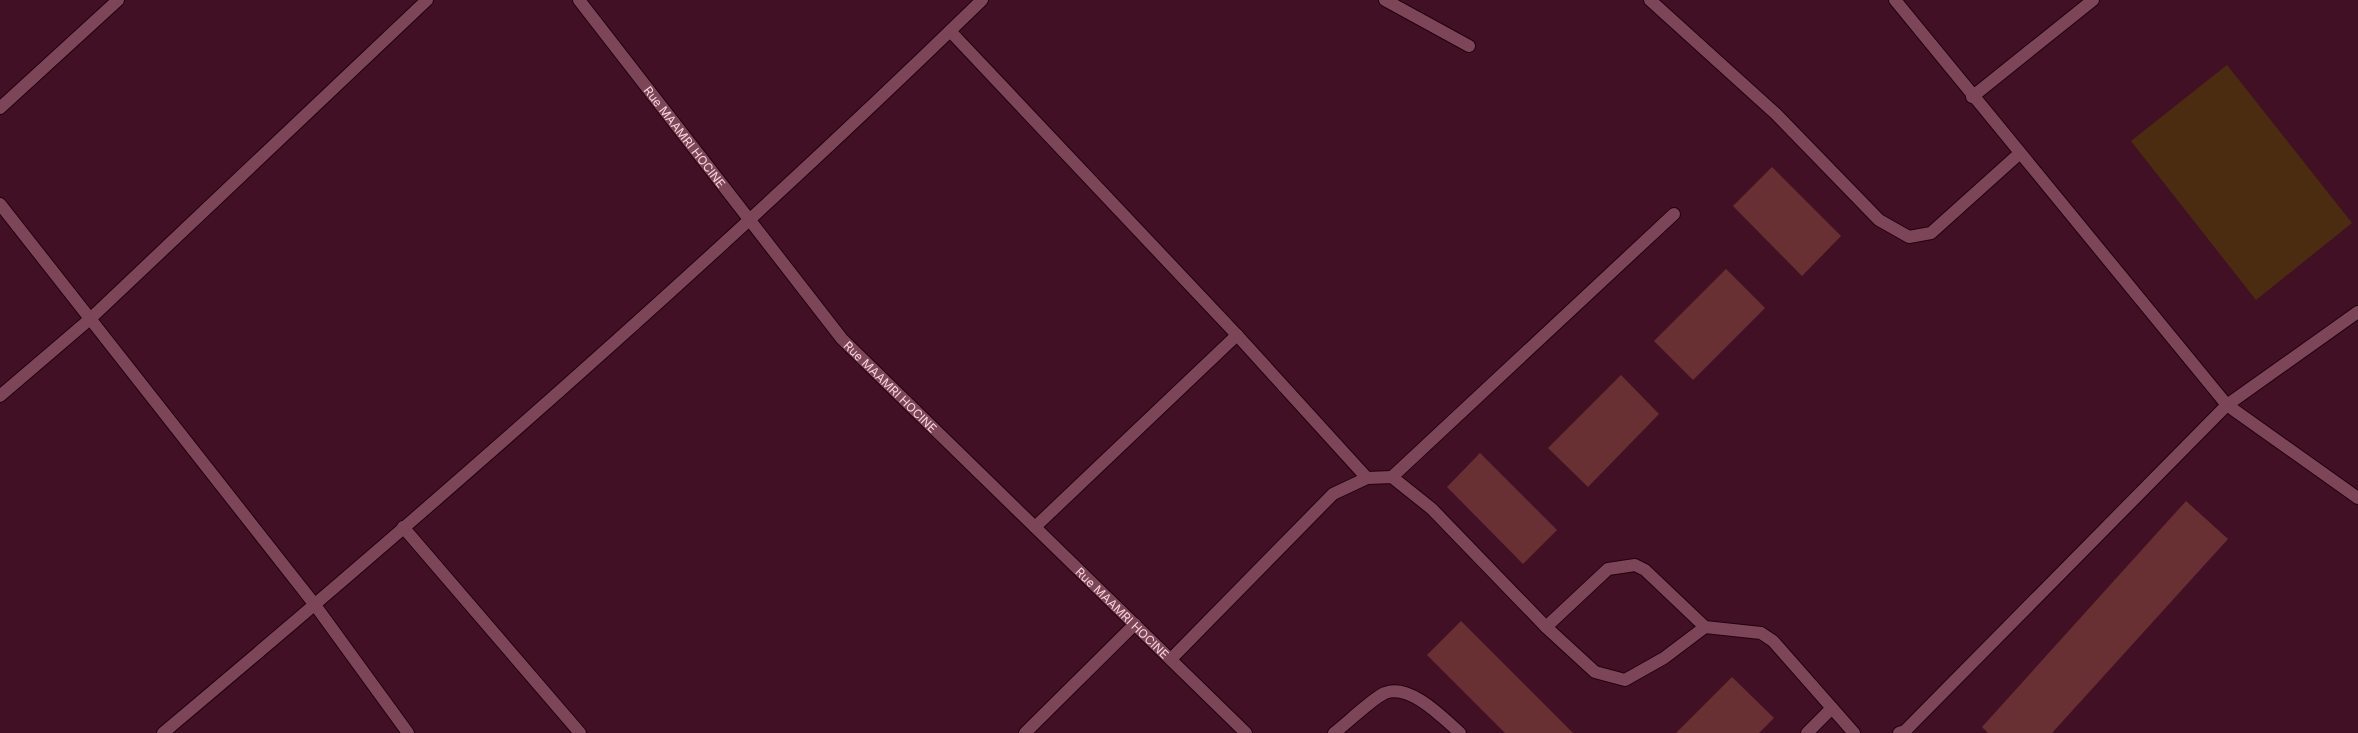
<svg xmlns="http://www.w3.org/2000/svg" width="2358" height="733" viewBox="0 0 2358 733" font-family="Inter,sans-serif">
  <style>
    .green { fill: #4c2c10 }
    .building { fill: #693033 }
    .lines { fill: none; stroke-linecap: round; stroke-linejoin: round }
    .minor-casing { stroke: #22010e; stroke-width: 14 }
    .minor { stroke: #7d4558; stroke-width: 12 }
    .labels { text-anchor: middle; dominant-baseline: central; stroke-width: 3.5; stroke-linejoin: round; paint-order: stroke }
    .street-label { font-size: 12px; fill: #f8d5df; stroke: #37051b }
  </style>
  <rect width="100%" height="100%" fill="#421025"/>
  <polygon class="green" points="2227,65 2352,223 2256,300 2131,141"/>
  <g class="building">
    <polygon points="1772,167 1841,236 1802,276 1733,206"/>
    <polygon points="1726,269 1765,308 1693,380 1654,341"/>
    <polygon points="1621,375 1659,414 1588,487 1548,448"/>
    <polygon points="1480,453 1557,530 1523,564 1447,487"/>
    <polygon points="2186,501 2228,539 2052,733 1988,733 1982,727"/>
    <polygon points="1461,621 1573,733 1505,733 1427,655"/>
    <polygon points="1732,677 1774,718 1759,733 1676,733"/>
  </g>
  <g class="lines">
    <defs>
      <g id="minor">
        <path id="s1" d="M579,0L842,339L1246,733"/>
        <polyline points="1385,0 1469,46"/>
        <polyline points="1650,0 1776,114 1879,220 1909,237 1931,233 2020,153"/>
        <polyline points="1895,0 2227,405 2358,498"/>
        <polyline points="950,31 1237,335 1367,478"/>
        <polyline points="1972,97 2093,0"/>
        <polyline points="0,108 118,0"/>
        <polyline points="0,204 315,605 408,733"/>
        <polyline points="0,396 90,319 427,0"/>
        <polyline points="1392,477 1674,214"/>
        <polyline points="403,527 580,733"/>
        <polyline points="1035,527 1237,335"/>
        <polyline points="1546,627 1608,569 1635,565 1645,570 1705,627 1761,633 1773,641 1854,733"/>
        <polyline points="1171,659 1333,494 1367,478 1392,477 1432,509 1546,627 1595,672 1625,680 1664,658 1705,627"/>
        <path d="M163,733C443,498 719,256 982,0"/>
        <polyline points="1025,733 1135,624"/>
        <path d="M1334,733C1345,725 1374,697 1385,693C1410,683 1443,718 1460,733"/>
        <polyline points="1807,733 1832,708"/>
        <polyline points="1899,733 1905,731 2227,405 2358,312"/>
      </g>
    </defs>
    <use href="#minor" class="minor-casing"/>
    <use href="#minor" class="minor"/>
  </g>
  <g class="labels">
    <g class="street-label">
      <text stroke="none"><textPath href="#s1" startOffset="173">Rue MAAMRI HOCINE</textPath></text>
      <text stroke="none"><textPath href="#s1" startOffset="497">Rue MAAMRI HOCINE</textPath></text>
      <text stroke="none"><textPath href="#s1" startOffset="821">Rue MAAMRI HOCINE</textPath></text>
    </g>
  </g>
</svg>
